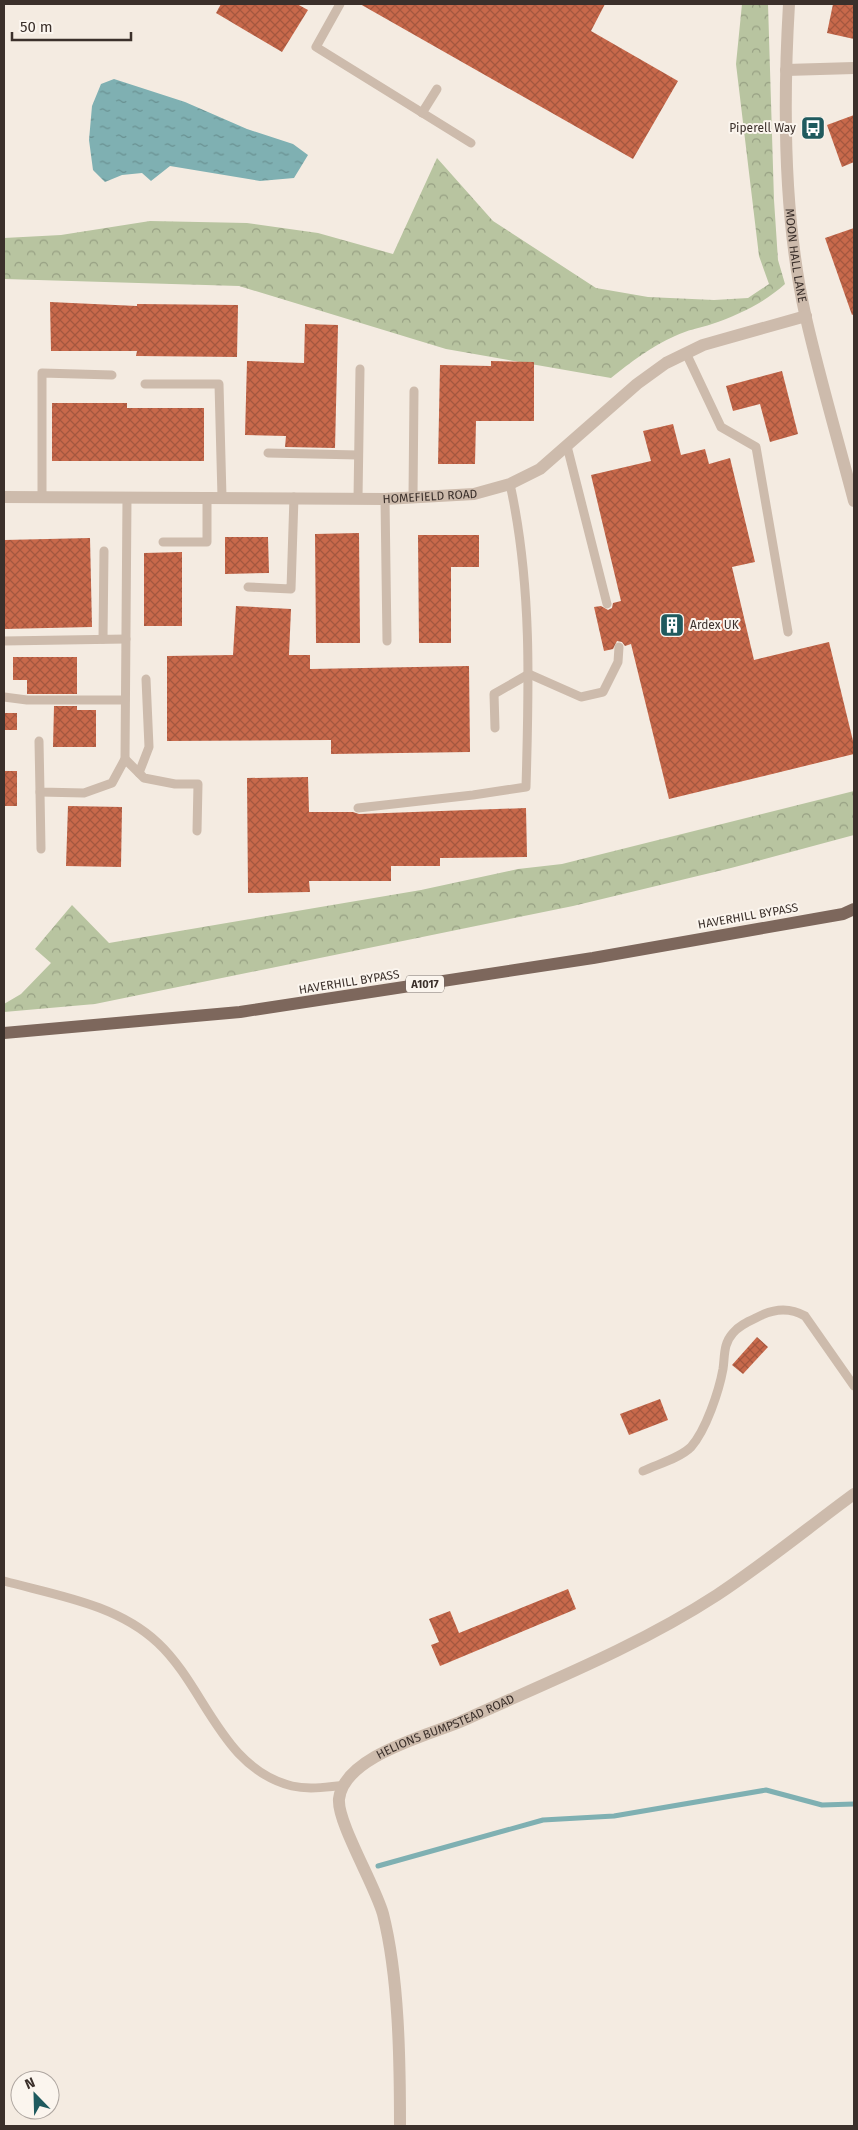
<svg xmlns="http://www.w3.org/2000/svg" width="858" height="2130" viewBox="0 0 858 2130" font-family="'Fira Sans',sans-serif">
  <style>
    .forest { fill: url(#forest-crowns) }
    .water { fill: url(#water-ripples) }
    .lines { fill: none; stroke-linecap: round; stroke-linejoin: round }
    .stream { stroke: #7fb0b2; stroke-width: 5 }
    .building { fill: url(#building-cross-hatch) }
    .service { stroke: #cdbbac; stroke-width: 9 }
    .minor { stroke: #cdbbac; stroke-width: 12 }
    .tertiary { stroke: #cdbbac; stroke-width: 12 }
    .primary { stroke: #7d675c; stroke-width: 12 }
    .labels { text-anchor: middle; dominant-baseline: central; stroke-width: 4; stroke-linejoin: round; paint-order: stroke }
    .shield { fill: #fbf5ee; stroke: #756b66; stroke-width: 1 }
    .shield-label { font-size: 11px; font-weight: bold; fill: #3b302b }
    .poi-label { font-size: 12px; fill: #3b302b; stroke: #fbf5ee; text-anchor: end }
    .street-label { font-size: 12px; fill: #3b302b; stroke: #fbf5ee }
  </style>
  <defs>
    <pattern id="forest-crowns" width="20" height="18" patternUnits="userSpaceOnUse" patternTransform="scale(1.25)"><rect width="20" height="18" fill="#b8c4a0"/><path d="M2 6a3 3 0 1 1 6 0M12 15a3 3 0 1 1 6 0" fill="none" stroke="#97a083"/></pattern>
    <pattern id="water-ripples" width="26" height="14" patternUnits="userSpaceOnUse" patternTransform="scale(1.25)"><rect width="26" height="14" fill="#7fb0b2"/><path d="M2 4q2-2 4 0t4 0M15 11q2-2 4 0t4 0" fill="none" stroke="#699091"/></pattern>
    <pattern id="building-cross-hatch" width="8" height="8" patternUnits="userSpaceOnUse" patternTransform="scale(1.25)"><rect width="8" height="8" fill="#c8694b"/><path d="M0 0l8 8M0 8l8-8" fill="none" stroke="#a4573f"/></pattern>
  </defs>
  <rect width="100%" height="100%" fill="#f4ebe1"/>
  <g class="forest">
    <path d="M742,4H768L774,200L778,260L785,284C764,303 738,315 712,324C700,328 687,330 675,336C652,346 631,362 611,378L446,349L239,286L4,279V238L61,235L150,221L247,223L318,233L393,254L437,158L493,221L596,288L648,297L714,300L748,298L769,284L759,256L736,64Z"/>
    <polygon points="854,791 854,835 731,868 573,906 95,1004 4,1012 4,1004 21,994 51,963 35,949 72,905 109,943 421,890 518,869 562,864"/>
  </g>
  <polygon class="water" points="114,79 185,102 247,129 293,144 308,155 294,178 260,181 170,166 151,181 142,173 122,175 105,182 93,170 89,140 92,106 101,84"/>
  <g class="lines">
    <polyline class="stream" points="378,1866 543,1820 614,1816 766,1790 822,1805 854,1804"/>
  </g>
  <g class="building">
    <polygon points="221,4 297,4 308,10 282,52 216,13"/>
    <polygon points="360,4 605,4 591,31 678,81 633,159"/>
    <polygon points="833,4 854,4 854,39 827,33"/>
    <polygon points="854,115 854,162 842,167 827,125"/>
    <polygon points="854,228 854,314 852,315 825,238"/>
    <polygon points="50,302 137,306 137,304 238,305 237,357 136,356 137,351 51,351"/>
    <polygon points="305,324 338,325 335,448 285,447 286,436 245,435 247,361 304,363"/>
    <polygon points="491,361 534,362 534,421 476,421 475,464 438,464 440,365 491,366"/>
    <polygon points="782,371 798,434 770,442 760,404 733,411 726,386"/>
    <polygon points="52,403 127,403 127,408 204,408 204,461 52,461"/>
    <polygon points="673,424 681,455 705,449 709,464 730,458 755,562 732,567 754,660 829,642 854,745 854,754 669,799 631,644 625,646 622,642 617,641 613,649 604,651 594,607 601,606 608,610 612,608 613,603 621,601 591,475 651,461 643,431"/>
    <polygon points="359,533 360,643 316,643 315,534"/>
    <polygon points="418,535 479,535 479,567 451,567 451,643 419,643"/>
    <polygon points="225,537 268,537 269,573 225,574"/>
    <polygon points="90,538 92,627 4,629 4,540"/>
    <polygon points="182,552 182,626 144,626 144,553"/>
    <polygon points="236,606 291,609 289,655 310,655 310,669 469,666 470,752 331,754 331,740 167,741 167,656 233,655"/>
    <polygon points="13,657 77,657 77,694 27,694 27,680 13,680"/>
    <polygon points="54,706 77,706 77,710 96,710 96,747 53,747"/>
    <rect x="4" y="713" width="13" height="17"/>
    <rect x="4" y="771" width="13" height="35"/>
    <polygon points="308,777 309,812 353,812 359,814 526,808 527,857 440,858 440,866 391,866 391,881 309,881 310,892 248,893 247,778"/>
    <polygon points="68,806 122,807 121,867 66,866"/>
    <polygon points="757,1337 768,1347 743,1374 732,1365"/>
    <polygon points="660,1399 668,1420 629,1435 620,1414"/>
    <polygon points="568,1589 576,1609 440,1666 431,1645 439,1642 429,1619 450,1611 459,1633"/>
  </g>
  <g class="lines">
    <g class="service">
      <polyline points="340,4 316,47 471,143"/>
      <polyline points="422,113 437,89"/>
      <polyline points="686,353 721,427 756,447 788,632"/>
      <polyline points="145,384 219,384 222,497"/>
      <polyline points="567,446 607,604"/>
      <polyline points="268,453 358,455"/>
      <polyline points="42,497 42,373 112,375"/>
      <polyline points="413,497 414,391"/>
      <polyline points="358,498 360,369"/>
      <polyline points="385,499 387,641"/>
      <polyline points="163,542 207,542 207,497"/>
      <polyline points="248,587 291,589 294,497"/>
      <polyline points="103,639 104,551"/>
      <polyline points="4,641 126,639"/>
      <polyline points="529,674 581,697 603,692 618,662 619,647"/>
      <polyline points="4,697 27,700 125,700"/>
      <polyline points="495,728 494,694 529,674"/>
      <polyline points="39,741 40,792 84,793 112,783 125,759 127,498"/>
      <polyline points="125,759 144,778 175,784 198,784 197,831"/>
      <polyline points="139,773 149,747 146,679"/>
      <polyline points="40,792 41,849"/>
      <path d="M358,808L473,795L526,787C529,686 532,584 510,484"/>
      <path d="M643,1471C658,1464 680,1458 691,1447C706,1430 719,1391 723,1369C725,1356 723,1344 733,1333C740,1324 752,1320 762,1315C777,1308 791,1308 805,1316L854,1386"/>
      <path d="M4,1581C55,1595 117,1604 158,1643C206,1688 221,1768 292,1786C309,1790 328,1787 345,1785"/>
    </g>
    <polyline class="minor" points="786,70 854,68"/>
    <g class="tertiary">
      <path id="s1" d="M789,4C783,105 783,218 806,318C820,379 838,440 854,501"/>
      <path id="s2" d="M4,497L385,499L474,494L510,484L540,469L637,384L666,363L703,345L806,316"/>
      <path id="s3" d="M400,2126C400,2061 399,1977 383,1914C375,1885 337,1822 339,1799C344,1756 427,1736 462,1721C548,1682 637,1647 717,1595C764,1564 809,1527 854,1494"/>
    </g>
    <polyline class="primary" points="4,1033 240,1012 593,958 843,914 854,909"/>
  </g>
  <defs>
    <symbol id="bus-square" viewBox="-11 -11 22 22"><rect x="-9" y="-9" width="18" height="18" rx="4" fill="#1f5a5e" stroke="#fbf5ee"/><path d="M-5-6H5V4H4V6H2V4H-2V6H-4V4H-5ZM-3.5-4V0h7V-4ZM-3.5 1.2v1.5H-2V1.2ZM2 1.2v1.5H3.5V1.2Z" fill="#fff"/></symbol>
    <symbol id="building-square" viewBox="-11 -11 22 22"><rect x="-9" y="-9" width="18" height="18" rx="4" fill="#1f5a5e" stroke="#fbf5ee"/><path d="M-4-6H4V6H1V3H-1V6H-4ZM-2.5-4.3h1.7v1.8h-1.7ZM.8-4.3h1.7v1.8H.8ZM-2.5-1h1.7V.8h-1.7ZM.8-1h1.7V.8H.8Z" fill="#fff"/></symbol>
  </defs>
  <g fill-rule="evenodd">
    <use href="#bus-square" x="799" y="114" width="28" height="28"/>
    <use href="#building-square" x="658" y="611" width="28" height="28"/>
  </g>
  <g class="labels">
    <rect class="shield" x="406" y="975.5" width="38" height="17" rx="4"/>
    <g class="shield-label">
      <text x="425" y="984">A1017</text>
    </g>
    <g class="poi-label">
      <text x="796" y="128">Piperell Way</text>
      <text x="690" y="625" text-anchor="start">Ardex UK</text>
    </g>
    <g class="street-label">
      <text stroke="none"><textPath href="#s1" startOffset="252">MOON HALL LANE</textPath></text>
      <text stroke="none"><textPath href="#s2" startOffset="426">HOMEFIELD ROAD</textPath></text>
      <text transform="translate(748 916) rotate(-10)">HAVERHILL BYPASS</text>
      <text transform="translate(349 982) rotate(-9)">HAVERHILL BYPASS</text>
      <text stroke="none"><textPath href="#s3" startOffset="471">HELIONS BUMPSTEAD ROAD</textPath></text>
    </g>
  </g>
  <rect width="858" height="2130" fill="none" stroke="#3b302b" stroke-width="10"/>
  <g transform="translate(35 2095) rotate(337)"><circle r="24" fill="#fbf5ee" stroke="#aea6a0"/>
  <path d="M0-4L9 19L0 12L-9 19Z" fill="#1f5a5e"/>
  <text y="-8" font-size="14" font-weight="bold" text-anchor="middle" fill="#3b302b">N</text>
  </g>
  <path d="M12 32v8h119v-8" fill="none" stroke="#3b302b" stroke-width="2.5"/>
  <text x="20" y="32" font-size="15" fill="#3b302b" stroke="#fbf5ee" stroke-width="4" paint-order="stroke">50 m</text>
</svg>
